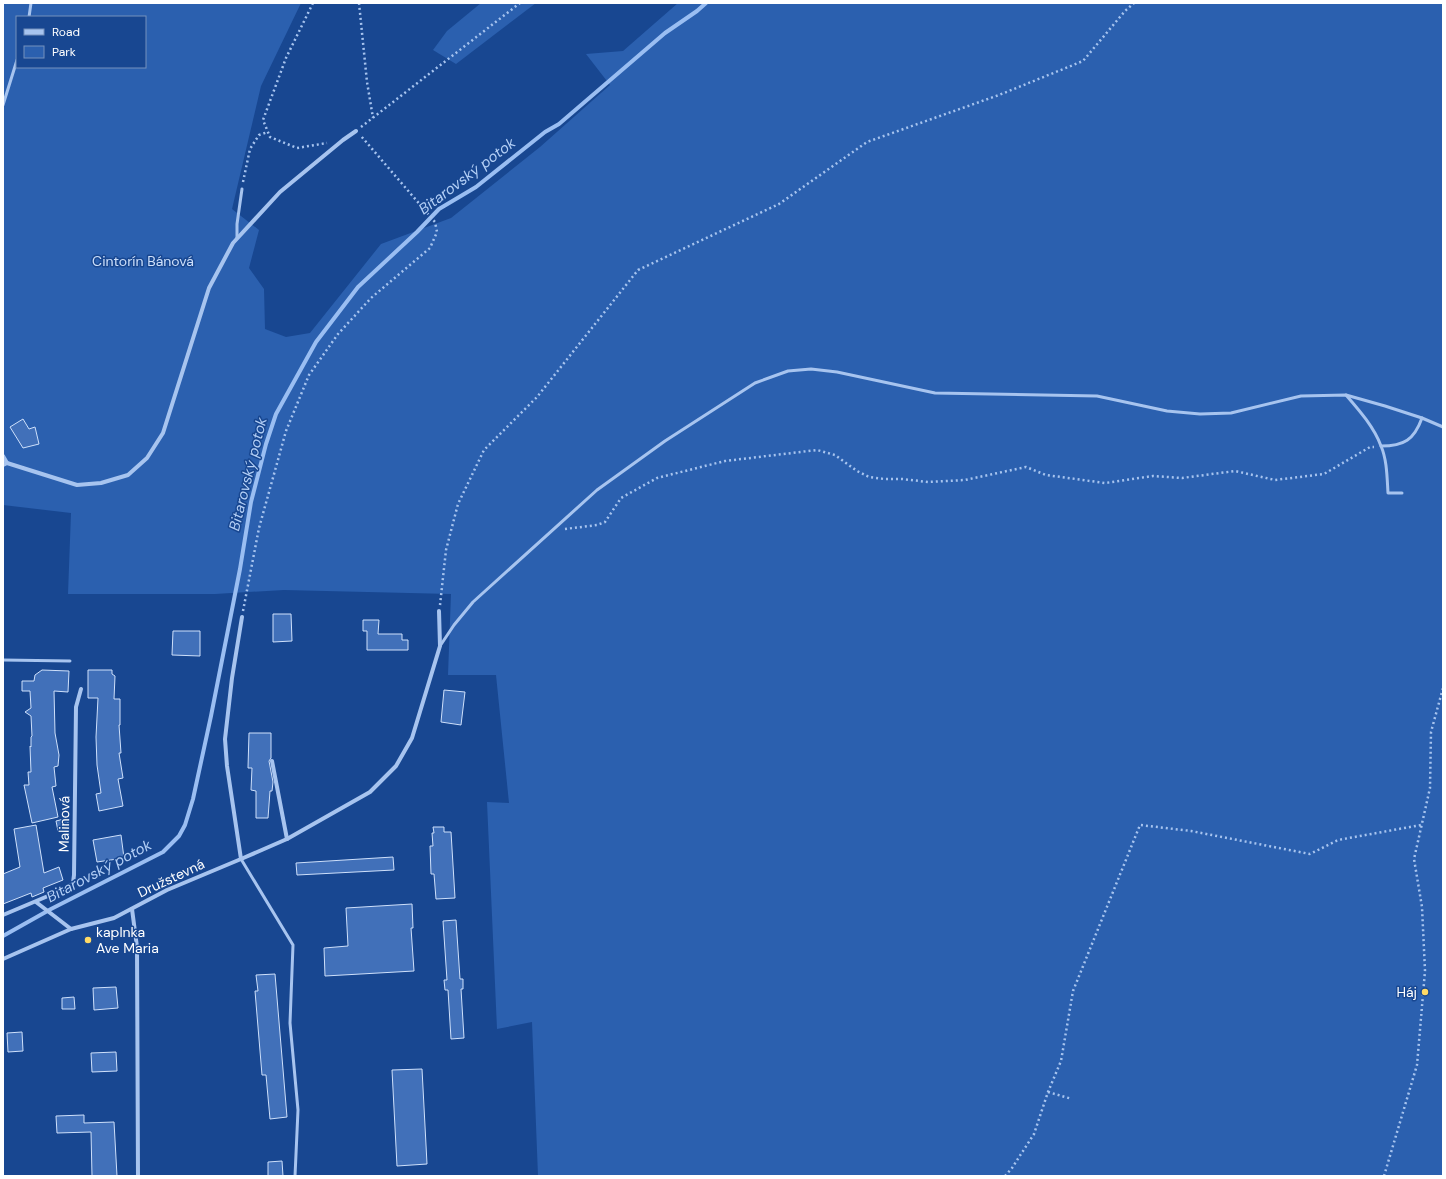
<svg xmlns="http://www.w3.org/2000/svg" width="1446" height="1179" viewBox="0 0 1446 1179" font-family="'DM Sans',sans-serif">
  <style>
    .green { fill: #2b60af; fill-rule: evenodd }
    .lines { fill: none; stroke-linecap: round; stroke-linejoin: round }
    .stream { stroke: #9abef2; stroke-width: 4 }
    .building { fill: #4170b9; stroke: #cee0fb }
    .path { stroke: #a7c4ef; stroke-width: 2.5; stroke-dasharray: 2 3; stroke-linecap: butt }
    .service { stroke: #a7c4ef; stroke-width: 3 }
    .minor { stroke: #a7c4ef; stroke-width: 4 }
    .poi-dot { fill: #ffda66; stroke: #184791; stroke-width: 1.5 }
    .labels { text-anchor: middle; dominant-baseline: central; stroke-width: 3; stroke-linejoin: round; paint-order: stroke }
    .park-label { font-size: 14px; fill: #cee0fb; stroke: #184791 }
    .street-label { font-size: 14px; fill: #fff; stroke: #184791 }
    .poi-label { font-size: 14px; fill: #fff; stroke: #184791; text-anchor: start }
    .water-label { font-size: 15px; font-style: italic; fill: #b3cff6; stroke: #184791 }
  </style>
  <rect width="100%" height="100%" fill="#184791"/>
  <g class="green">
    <path d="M3,3H301L261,86L232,209L259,230L249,268L264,289L265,329L286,337L310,333L381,244L451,218L540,147L610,85L586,54L623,51L678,3H1443V1176H538L532,1022L497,1029L487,802L509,803L496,675H448L451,594L284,590L215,594H68L71,513L3,505ZM17,17H145V67H17Z"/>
    <polygon points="481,3 536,3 456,64 433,50 447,31"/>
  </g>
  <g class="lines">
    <polyline class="stream" points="3,936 51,909 163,852 179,836 185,825 193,799 211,716 240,569 251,502 266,444 276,414 316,342 358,287 417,232 439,209 476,187 545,132 559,124 665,33 697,11 706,3"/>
  </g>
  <g class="building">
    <polygon points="23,419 29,429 35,427 39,444 23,448 10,427"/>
    <polygon points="273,614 291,614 292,641 273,642"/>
    <polygon points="363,620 379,620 378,634 402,634 402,640 408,640 408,650 367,650 367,631 363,631"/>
    <polygon points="173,631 200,631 200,656 172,655"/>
    <polygon points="42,670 69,671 68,692 54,691 55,733 59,755 58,766 54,767 56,786 52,787 58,817 32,823 24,785 29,785 28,772 31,772 30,746 31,747 31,737 32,736 31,716 25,712 31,708 30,691 22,691 22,681 34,681 35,675"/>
    <polygon points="88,670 112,670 112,674 115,676 114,699 120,699 120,725 119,725 121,753 119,753 123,778 118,779 123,806 99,811 96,794 101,793 97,765 96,737 98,698 88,698"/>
    <polygon points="444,690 465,692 461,725 441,722"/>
    <polygon points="249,733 271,733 271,758 269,761 273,782 272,791 270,791 268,818 256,818 256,791 251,790 252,768 248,768"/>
    <polygon points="68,818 68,829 58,831 56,821"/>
    <polygon points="36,825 44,873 59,867 63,880 43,888 44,892 32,897 31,893 3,904 3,874 20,867 14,829"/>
    <polygon points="433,827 444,827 444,832 451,832 455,898 436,899 434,874 431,874 430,846 433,846 432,833 434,833"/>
    <polygon points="121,835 124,858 97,862 93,840"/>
    <polygon points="393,857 394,870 297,875 296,863"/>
    <polygon points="412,904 413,928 411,928 414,971 325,976 324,948 348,946 346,908"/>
    <polygon points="456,920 460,979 463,979 463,989 461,989 464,1038 451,1039 448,990 445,990 444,980 447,980 443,921"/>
    <polygon points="275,974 287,1117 270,1119 266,1075 262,1075 255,991 258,991 256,975"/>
    <polygon points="116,987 118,1008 94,1010 93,988"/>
    <polygon points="74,997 75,1009 62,1009 62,998"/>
    <polygon points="22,1032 23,1051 8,1052 7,1033"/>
    <polygon points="116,1052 117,1071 92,1072 91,1053"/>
    <polygon points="422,1069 427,1164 397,1166 392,1070"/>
    <polygon points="84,1115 84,1123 114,1122 117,1176 92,1176 91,1132 57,1133 56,1116"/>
    <polygon points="282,1161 283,1176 268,1176 268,1162"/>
  </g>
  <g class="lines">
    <g class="path">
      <polyline points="313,3 286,58 263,120 270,137 297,148 327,143"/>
      <polyline points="359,3 367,82 373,118"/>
      <polyline points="361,127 520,3"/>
      <polyline points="243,182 250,149 259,135 268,132"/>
      <polyline points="565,529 597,525 605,522 621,498 657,478 725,461 817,450 835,455 857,471 869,477 884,479 902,479 928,482 965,480 1026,467 1046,475 1105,483 1153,476 1182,478 1235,471 1275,480 1324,474 1370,447 1374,447"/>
      <polyline points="440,605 446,550 458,504 484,450 537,397 638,270 779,204 867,142 999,95 1083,61 1125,11 1134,3"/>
      <polyline points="243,611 259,528 286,431 309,375 338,334 371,298 430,248 437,232 435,222 361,136"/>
      <polyline points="1048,1092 1072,1099"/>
      <polyline points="1005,1176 1012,1168 1034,1134 1048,1092 1061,1061 1073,991 1140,825 1191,831 1310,854 1338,840 1421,825"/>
      <polyline points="1384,1176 1417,1065 1425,971 1422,907 1414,859 1430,788 1431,732 1443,688"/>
    </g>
    <g class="service">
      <polyline points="29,17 31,3"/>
      <polyline points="3,105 17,60"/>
      <polyline points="237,238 237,224 242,189"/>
      <path d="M1346,395C1359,410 1374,427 1381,446C1387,460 1387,477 1388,493H1402"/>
      <path d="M1381,446C1404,446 1414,440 1422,418"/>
      <polyline points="440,646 454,625 473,602 597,490 665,441 755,383 788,371 811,369 837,372 935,393 1097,396 1167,411 1200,414 1231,413 1301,396 1346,395 1385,406 1422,418 1443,427"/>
      <polyline points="3,660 70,661"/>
      <polyline points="241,859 293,945 290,1023 298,1110 295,1176"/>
    </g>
    <g class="minor">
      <polyline points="3,456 7,463"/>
      <polyline points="3,465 7,463 77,485 101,483 128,475 147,458 163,433 209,288 233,243 280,192 343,140 356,131"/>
      <polyline points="272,761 287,839"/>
      <polyline points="241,859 287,839 370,792 396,766 412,738 440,646 439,611"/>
      <polyline points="36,902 71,929"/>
      <polyline points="132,909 137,947 138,1176"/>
      <polyline points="3,915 67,888 73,883 74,875 76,707 81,689"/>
      <polyline points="3,959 71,929 114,918 167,890 241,859 227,766 225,739 232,678 242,617"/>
    </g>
  </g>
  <g class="poi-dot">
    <circle cx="88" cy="940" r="4"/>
    <circle cx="1425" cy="992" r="4"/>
  </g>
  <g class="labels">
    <g class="park-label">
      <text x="143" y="261">Cintorín Bánová</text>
    </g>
    <g class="street-label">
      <text transform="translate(64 824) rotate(-89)">Malinová</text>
      <text transform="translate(171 878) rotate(-25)">Družstevná</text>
    </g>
    <g class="poi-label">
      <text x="96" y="932">kaplnka<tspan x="96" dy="16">Ave Maria</tspan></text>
      <text x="1417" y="992" text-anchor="end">Háj</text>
    </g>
    <g class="water-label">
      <text transform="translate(467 176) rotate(-37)">Bitarovský potok</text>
      <text transform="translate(248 474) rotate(-76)">Bitarovský potok</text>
      <text transform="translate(99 871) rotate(-28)">Bitarovský potok</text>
    </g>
  </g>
  <rect width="1446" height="1179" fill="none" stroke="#ffffff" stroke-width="8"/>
  <rect x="16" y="16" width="130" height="52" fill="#184791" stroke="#7491bd"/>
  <rect x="24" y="29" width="20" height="6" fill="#a7c4ef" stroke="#7491bd"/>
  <text x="52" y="36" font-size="12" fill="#ffffff">Road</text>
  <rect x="24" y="46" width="20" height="12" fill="#2b60af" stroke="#7491bd"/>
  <text x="52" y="56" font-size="12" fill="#ffffff">Park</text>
</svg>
